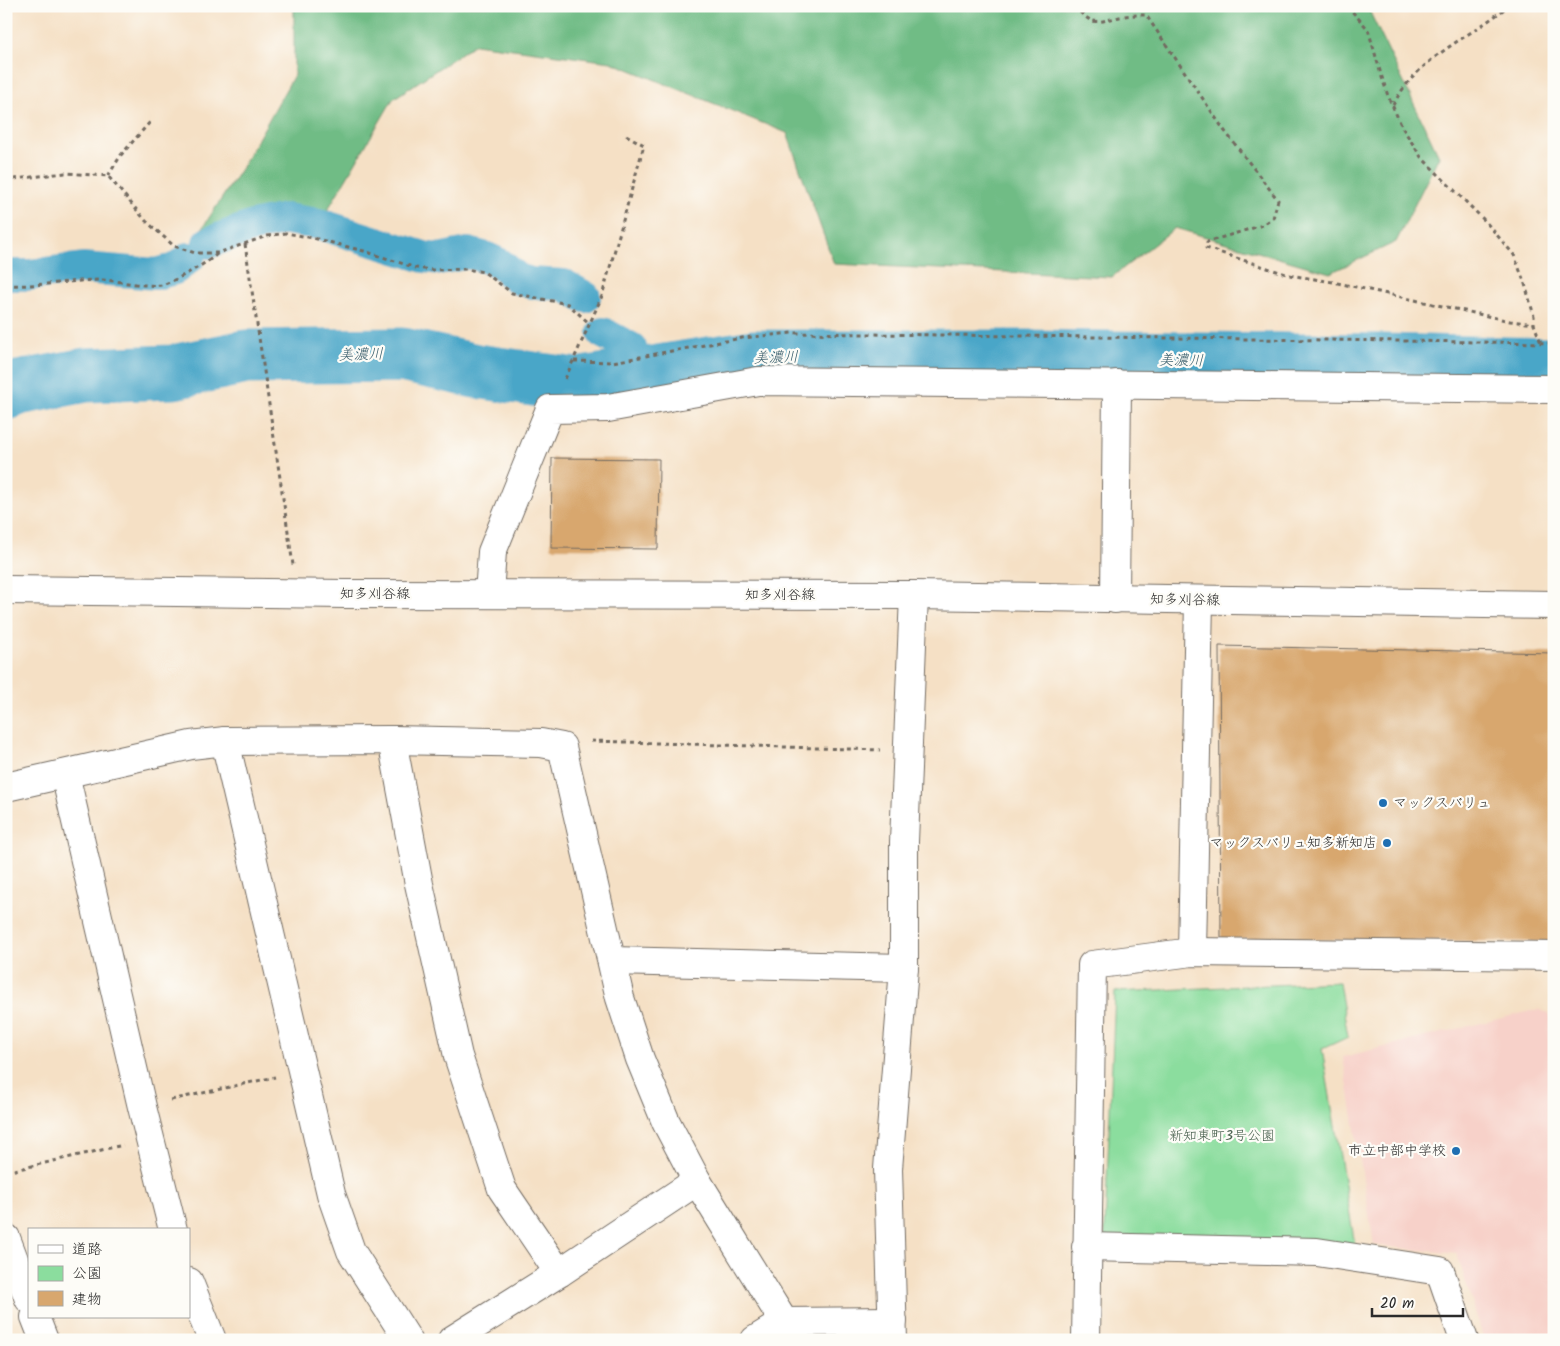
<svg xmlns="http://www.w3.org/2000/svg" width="1560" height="1346" viewBox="0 0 1560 1346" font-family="Kalam,'Klee One',sans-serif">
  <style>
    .built { fill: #f7d1c9 }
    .green { fill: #8bdd9e; stroke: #5b8464 }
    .forest { fill: #70bc85; stroke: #4e7458 }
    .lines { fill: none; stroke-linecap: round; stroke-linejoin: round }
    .canal { stroke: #4aa6c8; stroke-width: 32 }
    .river { stroke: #4aa6c8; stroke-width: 55 }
    .building { fill: #d8a76e }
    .minor-casing { stroke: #726a61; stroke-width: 30 }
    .path { stroke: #726a61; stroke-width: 3; stroke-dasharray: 4 4; stroke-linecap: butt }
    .minor { stroke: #fff; stroke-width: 28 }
    .poi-dot { fill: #1f6fb2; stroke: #fdfcf7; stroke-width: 2 }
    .labels { text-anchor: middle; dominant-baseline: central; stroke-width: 4.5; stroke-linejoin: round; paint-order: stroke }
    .street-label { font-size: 14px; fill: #2b2b2b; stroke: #fdfcf7 }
    .poi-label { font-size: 14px; fill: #2b2b2b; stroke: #fdfcf7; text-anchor: end }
    .park-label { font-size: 14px; fill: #48604e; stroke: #fdfcf7 }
    .water-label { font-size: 15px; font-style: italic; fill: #375c6a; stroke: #fdfcf7 }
  </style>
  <rect width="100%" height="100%" fill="#fdfcf7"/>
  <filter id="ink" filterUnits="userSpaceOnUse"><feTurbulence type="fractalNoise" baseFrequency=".02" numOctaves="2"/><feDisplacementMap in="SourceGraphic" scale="10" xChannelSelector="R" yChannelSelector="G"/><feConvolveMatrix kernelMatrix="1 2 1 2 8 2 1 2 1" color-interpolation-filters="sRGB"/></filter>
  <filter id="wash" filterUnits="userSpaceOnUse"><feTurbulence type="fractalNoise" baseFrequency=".0096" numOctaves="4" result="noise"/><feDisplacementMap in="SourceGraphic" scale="20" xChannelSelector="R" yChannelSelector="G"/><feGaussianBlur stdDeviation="1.12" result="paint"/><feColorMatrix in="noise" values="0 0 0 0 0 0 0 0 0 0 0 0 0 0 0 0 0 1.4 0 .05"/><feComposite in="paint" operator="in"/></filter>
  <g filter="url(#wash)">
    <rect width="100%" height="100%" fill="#f5e0c5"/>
    <polygon class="built" points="1539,1009 1554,1017 1554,1340 1484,1340 1457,1254 1374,1245 1343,1057"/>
    <polygon class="green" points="1339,982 1348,1037 1322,1049 1355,1245 1104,1253 1115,992"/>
    <polygon class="forest" points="294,6 1367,6 1439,156 1396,242 1330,273 1175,228 1112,277 834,264 787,133 611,62 475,44 393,99 327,211 261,214 197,236 241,169 294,75"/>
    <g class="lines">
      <g class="canal">
        <polyline points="208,243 253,226 286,219 319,224 424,257 439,259 468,253 487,258 500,264 518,279 531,283 564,285 585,297"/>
        <polyline points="6,275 29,275 83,268 156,274 175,269 189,258"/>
        <polyline points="603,333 631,348"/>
      </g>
      <polyline class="river" points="6,393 18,388 86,375 173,372 246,357 317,356 402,355 476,371 576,385 754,357 1027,357 1383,361 1554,365"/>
    </g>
    <g id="blocks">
      <g class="building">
        <polygon points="552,458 659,459 658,549 551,548"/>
        <polygon points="1219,646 1554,653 1554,942 1221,939"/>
      </g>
    </g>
  </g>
  <g filter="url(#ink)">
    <use href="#blocks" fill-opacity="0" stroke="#726a61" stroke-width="1"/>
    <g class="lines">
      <defs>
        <g id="minor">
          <polyline points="6,590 344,594 914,595 1554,605"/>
          <polyline points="489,594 492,552 550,409 608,408 758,381 1554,389"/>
          <polyline points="1115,599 1117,384"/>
          <polyline points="392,740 419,884 458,1056 502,1189 559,1273"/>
          <polyline points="225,741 331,1194 351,1251 408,1340"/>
          <polyline points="65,774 142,1107 173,1230"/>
          <polyline points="6,787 191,745 225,741 392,740 541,743 562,747 620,998 640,1059 666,1122 697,1181 559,1273 452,1340"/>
          <polyline points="1192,952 1199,600"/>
          <polyline points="612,961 904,968"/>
          <polyline points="697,1181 784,1322"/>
          <polyline points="6,1238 29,1299"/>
          <polyline points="1086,1247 1317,1252 1440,1271 1464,1340"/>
          <polyline points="189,1282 212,1340"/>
          <polyline points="35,1317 44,1340"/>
          <polyline points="755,1340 784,1322 893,1321"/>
          <polyline points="893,1340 888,1169 904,968 904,842 914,595"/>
          <polyline points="1086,1340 1092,965 1192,952 1554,956"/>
        </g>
      </defs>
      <use href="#minor" class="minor-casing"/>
      <g class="path">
        <path d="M1075,6C1094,30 1100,20 1125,16C1132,15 1139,15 1146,15L1224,130L1278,200L1273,218L1263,225L1207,242L1206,248L1289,275L1333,282L1510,321L1534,324L1541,343"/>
        <polyline points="1347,6 1368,29 1380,71 1388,96 1402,127 1421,157 1485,221 1514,255 1525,284 1534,316 1534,324"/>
        <path d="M1393,105C1418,57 1468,39 1508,6"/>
        <polyline points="108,176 121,155 150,122"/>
        <polyline points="6,180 65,173 108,176 146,221 174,246 195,253 218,253 267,236 286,233 313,238 364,251 416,268 433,270 465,269 484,272 512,293 568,304 590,324"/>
        <polyline points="245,244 293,565"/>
        <path d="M6,285C38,287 71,280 103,280C120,281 145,287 161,285C172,283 211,261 218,253"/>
        <polyline points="574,361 613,362 742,338 792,333 1554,343"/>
        <polyline points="565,379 602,296 644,145 626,135"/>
        <polyline points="591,741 880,750"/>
        <polyline points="171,1100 275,1077"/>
        <polyline points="6,1172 123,1145"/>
      </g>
      <use href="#minor" class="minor"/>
    </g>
  </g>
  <g class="poi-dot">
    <circle cx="1383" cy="803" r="5"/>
    <circle cx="1387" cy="843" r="5"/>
    <circle cx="1456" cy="1151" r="5"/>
  </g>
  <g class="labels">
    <g class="street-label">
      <text x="375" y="594">知多刈谷線</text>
      <text x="780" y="595">知多刈谷線</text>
      <text transform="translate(1185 600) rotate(1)">知多刈谷線</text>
    </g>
    <g class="poi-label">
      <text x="1393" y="803" text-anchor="start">マックスバリュ</text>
      <text x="1377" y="843">マックスバリュ知多新知店</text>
      <text x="1446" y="1151">市立中部中学校</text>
    </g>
    <g class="park-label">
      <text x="1222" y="1136">新知東町3号公園</text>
    </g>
    <g class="water-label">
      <text transform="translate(361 355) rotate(-1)">美濃川</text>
      <text transform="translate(776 358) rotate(-1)">美濃川</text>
      <text transform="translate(1181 361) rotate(1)">美濃川</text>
    </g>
  </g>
  <rect width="1560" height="1346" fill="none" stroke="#fdfcf7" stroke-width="25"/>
  <rect x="28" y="1228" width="162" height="90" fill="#fdfcf7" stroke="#a9a8a5"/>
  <rect x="38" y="1245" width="25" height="8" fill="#ffffff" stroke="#a9a8a5"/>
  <text x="72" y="1254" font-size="15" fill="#2b2b2b">道路</text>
  <rect x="38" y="1266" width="25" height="15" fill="#8bdd9e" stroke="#a9a8a5"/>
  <text x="72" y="1278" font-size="15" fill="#2b2b2b">公園</text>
  <rect x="38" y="1291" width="25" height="15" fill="#d8a76e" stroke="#a9a8a5"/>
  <text x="72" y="1304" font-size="15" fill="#2b2b2b">建物</text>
  <path d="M1372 1308v8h91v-8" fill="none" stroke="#2b2b2b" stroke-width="2.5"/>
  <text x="1380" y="1308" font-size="15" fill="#2b2b2b" stroke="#fdfcf7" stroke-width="4" paint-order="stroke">20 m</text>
</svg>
